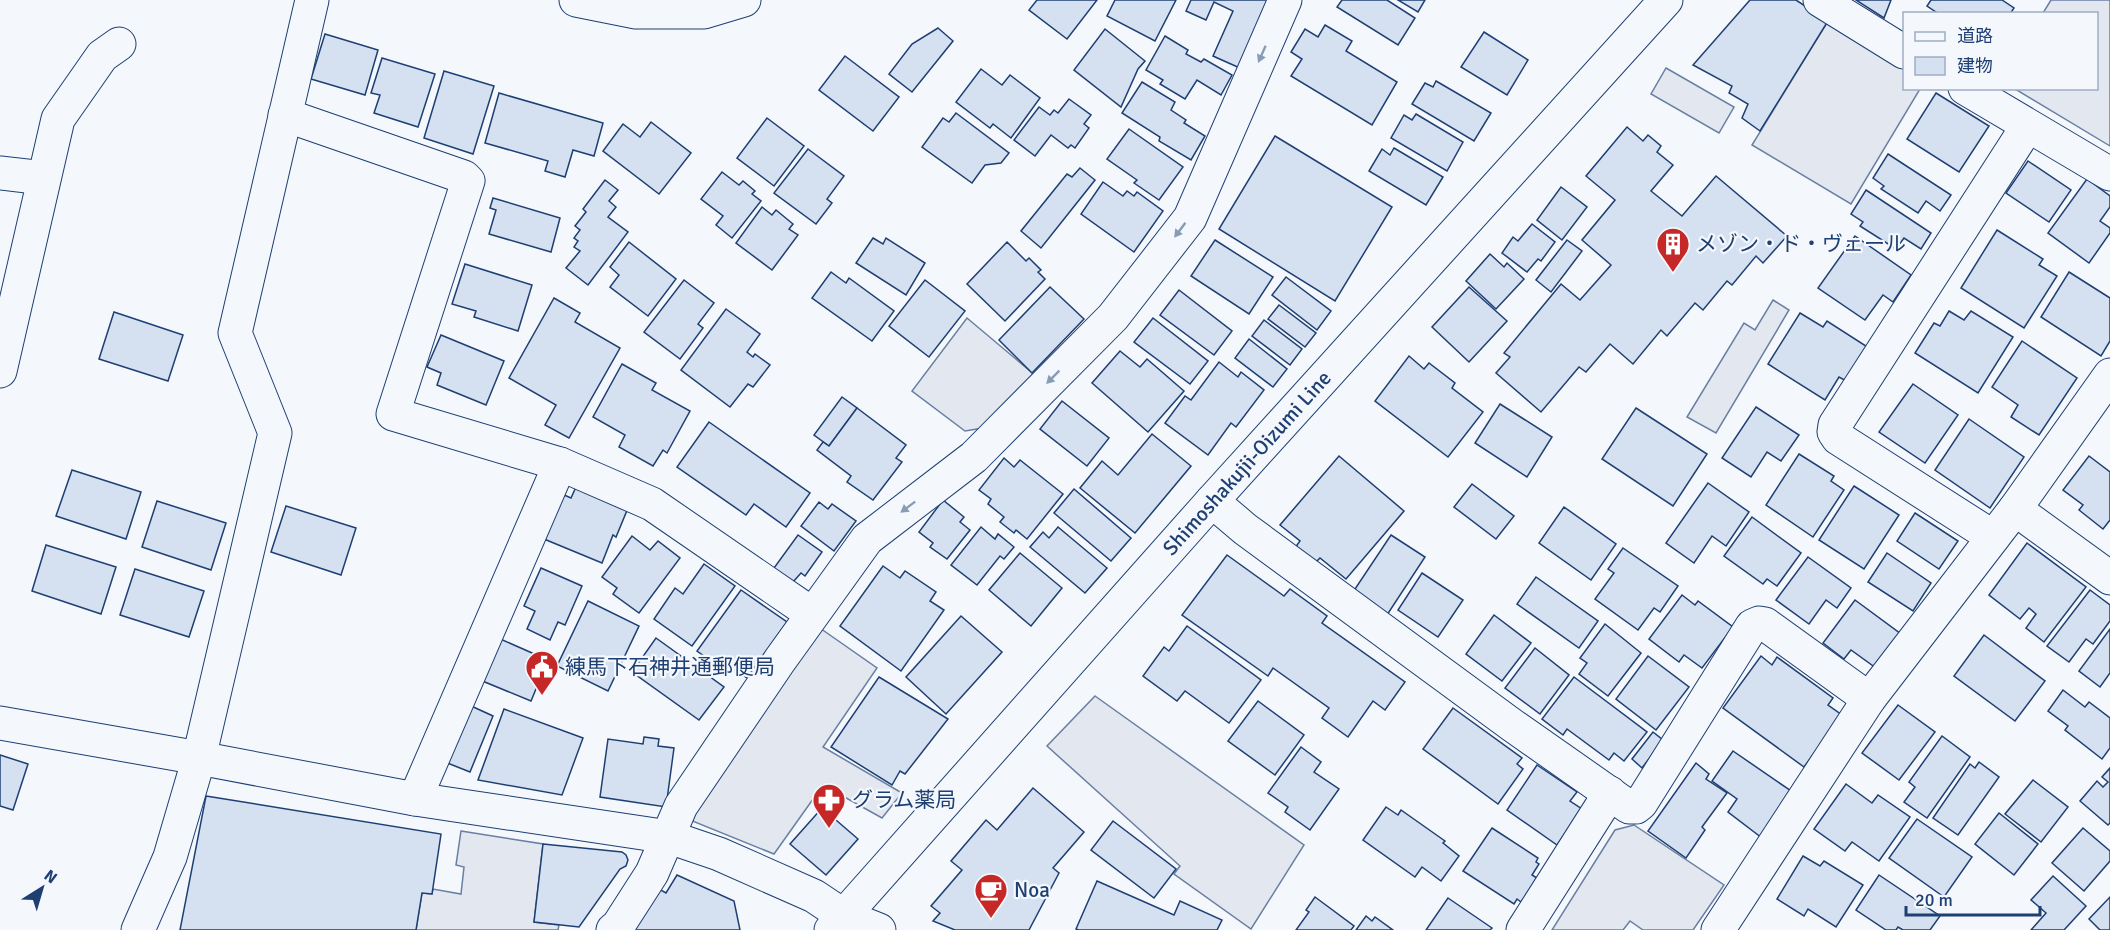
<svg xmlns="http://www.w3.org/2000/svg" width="2110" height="930" viewBox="0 0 2110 930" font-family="Signika,'Noto Sans JP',sans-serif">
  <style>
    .parking { fill: #e3e8f0; stroke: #687fa3; stroke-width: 1.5 }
    .building { fill: #d5e0f0; stroke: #1d3f73; stroke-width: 1.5 }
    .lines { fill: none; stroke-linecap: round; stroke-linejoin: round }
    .street-casing { stroke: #1d3f73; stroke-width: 35 }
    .secondary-casing { stroke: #1d3f73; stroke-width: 35 }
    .street { stroke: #f4f7fb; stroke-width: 33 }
    .secondary { stroke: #f4f7fb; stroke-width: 33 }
    .oneway { fill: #889bb7 }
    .labels { text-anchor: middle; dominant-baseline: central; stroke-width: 4.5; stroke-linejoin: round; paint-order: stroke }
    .poi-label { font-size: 21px; fill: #1d3f73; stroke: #f4f7fb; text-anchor: start }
    .street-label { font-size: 21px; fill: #1d3f73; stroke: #f4f7fb }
  </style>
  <rect width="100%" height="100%" fill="#f4f7fb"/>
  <g class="parking">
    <polygon points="2051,0 2110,0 2110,146 2015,89 2096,88 2096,14 2043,13"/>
    <polygon points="1828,21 1904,69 1904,88 1920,89 1851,204 1752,145"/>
    <polygon points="1666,68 1734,107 1719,133 1651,94"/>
    <polygon points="1773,300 1789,310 1716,433 1687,417 1744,323 1755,330"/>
    <polygon points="967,318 1036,376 983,428 965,431 912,391"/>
    <polygon points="817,626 877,668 823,747 902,793 882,818 823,785 774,854 680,816"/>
    <polygon points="1095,696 1304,845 1251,929 1174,874 1180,866 1047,746"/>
    <polygon points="1634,825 1724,885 1693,930 1643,930 1630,921 1623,930 1552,930 1615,830"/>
    <polygon points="461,831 543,844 534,922 559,925 558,930 416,930 422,893 432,894 433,889 461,894 464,867 456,865"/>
  </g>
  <g class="building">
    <polygon points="1037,0 1097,0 1067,39 1029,10"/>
    <polygon points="1115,0 1176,0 1155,41 1107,16"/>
    <polygon points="1191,0 1274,0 1242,69 1213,56 1233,11 1214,2 1206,20 1186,11"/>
    <polygon points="1342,0 1387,0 1415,18 1398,45 1337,7"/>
    <polygon points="1398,0 1425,0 1418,12"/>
    <polygon points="1750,0 1796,0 1828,21 1760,131 1742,118 1748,104 1729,93 1732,86 1693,65"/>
    <polygon points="1856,0 1891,0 1884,18"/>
    <polygon points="1931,0 2002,0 2014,8 2010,14 1939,14 1927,6"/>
    <polygon points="1325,25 1352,41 1346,51 1397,82 1372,125 1291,76 1302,59 1291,52 1305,29 1318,37"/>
    <polygon points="938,28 953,41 912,92 889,74 912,44"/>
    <polygon points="1105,29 1145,61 1138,69 1121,107 1074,70"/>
    <polygon points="1484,32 1528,60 1507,95 1461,67"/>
    <polygon points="325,34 378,50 365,95 311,79"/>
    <polygon points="1165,36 1188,50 1186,54 1201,62 1204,59 1232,75 1221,95 1197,80 1185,99 1160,84 1163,80 1146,70"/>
    <polygon points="845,56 899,97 873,131 819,90"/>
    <polygon points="382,58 435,74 418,127 374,113 380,95 371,93"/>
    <polygon points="981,69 1002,85 1010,75 1040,98 1011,138 993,124 990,128 956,102"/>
    <polygon points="444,71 494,86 473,154 424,138"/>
    <polygon points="1436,81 1491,113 1474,141 1412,104 1425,83 1433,87"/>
    <polygon points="1142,82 1175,102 1171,110 1186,120 1184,123 1205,136 1191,160 1159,141 1160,137 1122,113"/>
    <polygon points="499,93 603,123 594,156 573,150 565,177 545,171 548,161 485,143"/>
    <polygon points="1936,93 1989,126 1959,172 1907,139"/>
    <polygon points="1069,99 1091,115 1084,124 1089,128 1075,148 1071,145 1068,148 1051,135 1035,156 1014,140 1039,107 1050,115 1054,110 1058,113"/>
    <polygon points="956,113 1009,153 1001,163 985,165 972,183 922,147 943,118 949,122"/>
    <polygon points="1416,114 1463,142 1447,171 1391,138 1404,115 1412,120"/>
    <polygon points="767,118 804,146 774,186 737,158"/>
    <polygon points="651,122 691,153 659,194 603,151 623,124 640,137"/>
    <polygon points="1627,127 1643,141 1648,135 1661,146 1657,152 1673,165 1651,191 1682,216 1716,176 1787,236 1763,263 1756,256 1732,285 1727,281 1703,310 1695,303 1667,336 1661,330 1633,364 1610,344 1586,372 1579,367 1541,412 1496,373 1510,357 1504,353 1561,284 1580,300 1611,265 1582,240 1615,200 1586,176"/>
    <polygon points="1129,129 1183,167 1159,200 1134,183 1137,180 1107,159"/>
    <polygon points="1275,136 1392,207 1335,301 1219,229"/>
    <polygon points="1394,148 1443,177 1426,205 1369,171 1382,149 1390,155"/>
    <polygon points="808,149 844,176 827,199 832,203 816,224 774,193"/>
    <polygon points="1888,154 1951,195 1940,211 1926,201 1918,213 1881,189 1884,186 1873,178"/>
    <polygon points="2028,161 2071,190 2049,222 2006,193"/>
    <polygon points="1080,168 1095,180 1041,248 1021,231 1067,174 1072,177"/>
    <polygon points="722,172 739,185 743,181 755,191 752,194 761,201 732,238 716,225 723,216 701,199"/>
    <polygon points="2087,179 2110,196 2110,207 2100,221 2110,228 2110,233 2089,263 2048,233"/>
    <polygon points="605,180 618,190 609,201 616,207 608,217 628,232 588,285 566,268 580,251 574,247 578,241 574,238 580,230 575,226 586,212 583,209"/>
    <polygon points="1103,182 1123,196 1127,191 1134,196 1137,192 1163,211 1134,252 1081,214"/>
    <polygon points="1561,187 1587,207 1562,240 1537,220"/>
    <polygon points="1866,190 1931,233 1921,249 1904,238 1896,249 1860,226 1863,222 1851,214"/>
    <polygon points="493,198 560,218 551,252 489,234 496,210 490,208"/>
    <polygon points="762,207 772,215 776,210 793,224 789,229 798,235 772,270 736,243"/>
    <polygon points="1532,224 1555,242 1541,261 1538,259 1527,272 1502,253 1513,237 1518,241"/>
    <polygon points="1997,230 2043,259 2039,265 2057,276 2024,328 1961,288"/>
    <polygon points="1855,236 1911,275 1893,302 1883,295 1865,320 1818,288"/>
    <polygon points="873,238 883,244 886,238 925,263 906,295 856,263"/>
    <polygon points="1215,240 1273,277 1249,314 1191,276"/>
    <polygon points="1567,240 1582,251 1551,292 1536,280"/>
    <polygon points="629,242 676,279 648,316 610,287 619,275 610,267"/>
    <polygon points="1007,242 1026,261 1029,258 1041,270 1038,272 1045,279 1005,321 967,284"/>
    <polygon points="1490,254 1504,267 1507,263 1524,279 1496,309 1466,281"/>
    <polygon points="465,264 532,285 518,331 474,317 476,311 452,304"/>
    <polygon points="831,272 846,283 849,278 894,311 872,341 812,298"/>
    <polygon points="2069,272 2110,298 2110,341 2101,356 2041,317"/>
    <polygon points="1286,277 1331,311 1317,330 1272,295"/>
    <polygon points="684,280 714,303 698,324 703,328 680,359 644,332"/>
    <polygon points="925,280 965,311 929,357 889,326"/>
    <polygon points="1050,287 1084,319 1032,373 999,340"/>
    <polygon points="1469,287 1507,321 1469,362 1432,327"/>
    <polygon points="1179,290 1232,331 1214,355 1160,315"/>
    <polygon points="554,298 580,313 575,322 620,348 569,438 545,425 556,405 509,378"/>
    <polygon points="1279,305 1316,333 1305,347 1268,319"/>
    <polygon points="726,309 760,334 747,352 753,357 755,354 770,365 753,387 748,384 730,407 681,370"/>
    <polygon points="1949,311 1964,320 1971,311 2013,337 1978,393 1915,353 1934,323 1940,326"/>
    <polygon points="114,312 183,335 168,381 99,359"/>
    <polygon points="1800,313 1823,327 1827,321 1869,348 1848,382 1839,377 1825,400 1768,364"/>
    <polygon points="1153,318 1208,361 1190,384 1134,342"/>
    <polygon points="1264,320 1302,349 1290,365 1252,336"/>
    <polygon points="441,335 504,361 486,405 437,385 441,373 427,367"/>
    <polygon points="1249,339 1287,369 1273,387 1235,358"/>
    <polygon points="2022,341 2077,378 2039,435 2011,417 2018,405 1992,387"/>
    <polygon points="1120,351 1140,367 1147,359 1184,391 1148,432 1092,383"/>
    <polygon points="1409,356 1424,369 1429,363 1455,383 1452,388 1483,412 1448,457 1375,401"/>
    <polygon points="1219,362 1238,377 1241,372 1264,390 1236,427 1231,423 1208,455 1165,423 1185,396 1191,400"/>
    <polygon points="622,364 656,383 652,390 690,411 667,453 663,450 653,466 619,447 625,435 593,417"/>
    <polygon points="1913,384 1958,415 1925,463 1879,432"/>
    <polygon points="842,397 857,408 829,446 814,435"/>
    <polygon points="1062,401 1109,438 1087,466 1040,429"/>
    <polygon points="1500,404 1552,437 1527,477 1475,443"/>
    <polygon points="1756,407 1799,435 1781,461 1767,452 1751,477 1722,458"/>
    <polygon points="857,408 906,445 896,458 902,462 873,500 847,482 851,476 817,450 823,442 829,446"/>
    <polygon points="1636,408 1707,454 1673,506 1602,459"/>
    <polygon points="1969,419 2024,457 1990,508 1935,470"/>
    <polygon points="709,422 810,493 786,527 754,504 746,515 677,467"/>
    <polygon points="1152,434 1191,466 1135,533 1080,488 1102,461 1118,475"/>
    <polygon points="1799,454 1834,476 1831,481 1844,490 1813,537 1766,505"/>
    <polygon points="1339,456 1404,511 1346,579 1320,558 1316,562 1297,553 1297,545 1300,541 1280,525"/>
    <polygon points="2089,456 2110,472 2110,520 2103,529 2079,510 2083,505 2063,490"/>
    <polygon points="1004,458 1014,467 1020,460 1063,494 1027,539 1016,530 1014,533 1000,522 1004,517 988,504 991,499 979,490"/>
    <polygon points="72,470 141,492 126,539 56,516"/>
    <polygon points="1708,483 1749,512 1726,546 1712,536 1694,563 1666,543"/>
    <polygon points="1472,484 1514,516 1496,539 1454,507"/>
    <polygon points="1854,486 1899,515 1864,569 1819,540"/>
    <polygon points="576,487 628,508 616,537 613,535 602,563 544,539 562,494 571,498"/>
    <polygon points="1074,489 1131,538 1111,561 1054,513"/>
    <polygon points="943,500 964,517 960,522 970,530 947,559 930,547 933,543 919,532"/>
    <polygon points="157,501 226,523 211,570 142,547"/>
    <polygon points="819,502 828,509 832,504 856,521 834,551 801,526"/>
    <polygon points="286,506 356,528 341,575 271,552"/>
    <polygon points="1564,507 1616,544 1591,580 1539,543"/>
    <polygon points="1915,513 1958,541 1939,569 1897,541"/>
    <polygon points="1752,517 1801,553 1777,586 1767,579 1763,584 1724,556"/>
    <polygon points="981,527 995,539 998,534 1014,547 1004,559 1000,556 977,585 951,565"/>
    <polygon points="1058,527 1107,568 1085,593 1030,547 1043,532 1049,538"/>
    <polygon points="798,535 822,552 805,576 801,573 793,582 774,568"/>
    <polygon points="1391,535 1425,557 1387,615 1353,592"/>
    <polygon points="632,536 650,550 658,541 680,558 639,613 613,594 617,588 602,577"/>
    <polygon points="2027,543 2086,587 2044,642 2026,628 2036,614 2029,608 2020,619 1989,595"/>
    <polygon points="46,545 116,567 101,614 32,591"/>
    <polygon points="1623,548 1678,586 1660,612 1654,608 1638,630 1595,599 1614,573 1608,569"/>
    <polygon points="1020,553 1062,588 1031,626 989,590"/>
    <polygon points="1887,553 1931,583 1913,611 1868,582"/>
    <polygon points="1227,555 1284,596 1290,589 1327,616 1322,623 1405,682 1385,710 1373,701 1348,737 1322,718 1329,708 1273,668 1268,676 1182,615"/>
    <polygon points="1808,557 1851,588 1837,608 1826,600 1809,624 1776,600"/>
    <polygon points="704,564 735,586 692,646 654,619 675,588 683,594"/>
    <polygon points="883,566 900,578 905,571 936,592 930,601 944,610 901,671 840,626"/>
    <polygon points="541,568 582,586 565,625 558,622 550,640 527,629 535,611 524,606"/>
    <polygon points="135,569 204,591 189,637 120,615"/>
    <polygon points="1422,573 1463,600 1438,637 1398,610"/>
    <polygon points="1536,577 1598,621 1579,648 1517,604"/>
    <polygon points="741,590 787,622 747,678 728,665 724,670 697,651"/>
    <polygon points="2090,590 2110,605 2110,621 2093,644 2086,639 2069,662 2047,646"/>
    <polygon points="1682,595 1695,605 1698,601 1733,627 1702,668 1684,655 1679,662 1649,639"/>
    <polygon points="1855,600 1901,634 1876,668 1851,650 1844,659 1823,643"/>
    <polygon points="588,601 639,626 608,691 557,666"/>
    <polygon points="1494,615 1531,643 1502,681 1466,654"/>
    <polygon points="961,616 1002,652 946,714 906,677"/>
    <polygon points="1605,624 1641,653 1608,696 1579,674 1587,663 1580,658"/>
    <polygon points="1187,626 1261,680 1229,723 1185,691 1177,701 1143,676 1164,647 1169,651"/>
    <polygon points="2110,629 2110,673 2100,687 2079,671"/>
    <polygon points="1984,635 2045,681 2015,721 1954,676"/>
    <polygon points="498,638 548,660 531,701 480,680"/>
    <polygon points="656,638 724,687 699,720 632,672"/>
    <polygon points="1535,648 1569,675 1540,714 1505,688"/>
    <polygon points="1648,656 1689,687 1656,730 1616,699"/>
    <polygon points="1761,656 1772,665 1777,657 1833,698 1828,705 1842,715 1804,767 1723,708"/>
    <polygon points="879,677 948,719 905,774 900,771 892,785 831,747"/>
    <polygon points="1574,677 1647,732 1624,761 1614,753 1609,760 1567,729 1563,735 1542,719"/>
    <polygon points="2063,690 2085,707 2089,702 2110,718 2110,748 2102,759 2065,730 2068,726 2048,711"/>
    <polygon points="1258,701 1304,735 1275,775 1228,741"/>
    <polygon points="469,705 493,716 470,772 445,762"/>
    <polygon points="1898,705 1935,732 1899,780 1862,753"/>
    <polygon points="1453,708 1522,758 1517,764 1523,769 1498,804 1423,749"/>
    <polygon points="504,709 583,738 562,795 478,780"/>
    <polygon points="1653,732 1663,740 1642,768 1632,759"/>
    <polygon points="1942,736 1970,757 1927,818 1904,802 1915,787 1909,782"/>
    <polygon points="644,737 659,739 658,746 674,748 666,807 600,797 608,739 643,744"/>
    <polygon points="1301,747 1321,762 1314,772 1339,789 1310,830 1285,812 1288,807 1268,793"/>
    <polygon points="1733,751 1794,793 1762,838 1728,812 1737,799 1712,781"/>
    <polygon points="0,755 28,764 13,810 0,806"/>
    <polygon points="1979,762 1999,777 1958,835 1933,818 1970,764 1975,768"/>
    <polygon points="1696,763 1709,774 1706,779 1727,793 1702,827 1705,830 1686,858 1648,831"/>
    <polygon points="1537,765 1577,792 1570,801 1582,809 1557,845 1507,810"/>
    <polygon points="2110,768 2110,823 2108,825 2080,801 2097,781 2103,787 2108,782 2102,777"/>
    <polygon points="2033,780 2068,807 2041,842 2005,814"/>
    <polygon points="1846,784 1872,803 1878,795 1910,817 1879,861 1852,842 1845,851 1814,829"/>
    <polygon points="1033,788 1084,832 1053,868 1059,873 1029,930 955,930 933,921 940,913 931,906 962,870 951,861 986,820 997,830"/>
    <polygon points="206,796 441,834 432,894 422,893 416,930 180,930"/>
    <polygon points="1386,807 1398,815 1401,810 1445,841 1443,843 1459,856 1441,881 1422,867 1415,877 1363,840"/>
    <polygon points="822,808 858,839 826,875 790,844"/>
    <polygon points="1999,813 2038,844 2014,875 1975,844"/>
    <polygon points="1917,819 1972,857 1944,897 1889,858"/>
    <polygon points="1113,821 1176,869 1154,898 1091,850"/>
    <polygon points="1492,828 1538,858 1536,862 1539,864 1532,875 1537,878 1521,902 1517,899 1514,904 1463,871"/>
    <polygon points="2083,828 2110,851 2110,861 2084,891 2052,863"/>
    <polygon points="543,844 622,852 626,855 628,860 626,866 620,869 579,927 534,922"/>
    <polygon points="1803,856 1820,866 1824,861 1863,885 1836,927 1808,909 1804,916 1777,899"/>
    <polygon points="677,875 734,901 740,930 633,930 659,889 666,893"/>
    <polygon points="1879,875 1940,916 1930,930 1903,930 1898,927 1896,930 1886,930 1856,910"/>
    <polygon points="2053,876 2086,906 2064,930 2031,930 2046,913 2031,900"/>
    <polygon points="1097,881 1174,915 1180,901 1222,920 1217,930 1079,930 1076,929"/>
    <polygon points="1315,897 1354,926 1351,930 1296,930 1309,912 1306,910"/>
    <polygon points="2110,897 2110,930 2100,930 2089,919"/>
    <polygon points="1448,898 1492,928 1490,930 1426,930"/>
    <polygon points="1366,916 1372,921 1375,917 1393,930 1356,930"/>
  </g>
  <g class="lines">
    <defs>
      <g id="street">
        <polyline points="1820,0 1904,52"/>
        <polyline points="1965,88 2110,174"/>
        <polyline points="285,115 464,177 468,181 393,414 560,464 652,504 812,614"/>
        <polyline points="0,173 44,178"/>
        <polyline points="0,371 58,119 102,56 119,44"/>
        <polyline points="1212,501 1245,529 1512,725 1629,807 1636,807 1641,803 1752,626 1759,623 1765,624 1869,699"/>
        <polyline points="2015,509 2110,578"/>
        <polyline points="1993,537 1838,438 1834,432 1835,425 2027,127"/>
        <polyline points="0,723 199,758 415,799 669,837 719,854 814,896 844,916 879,930"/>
        <polyline points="415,799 560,464"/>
        <polyline points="138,930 170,857 199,758 275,433 235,333 312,0"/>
        <polyline points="613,930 618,926 652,873 681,806 780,660 867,539 974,457 1113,317 1190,218 1285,0"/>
        <polyline points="1523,930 1610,793"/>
        <polyline points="1718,930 1869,699 2015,509 2110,375"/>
      </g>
      <g id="secondary">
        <polyline points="576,0 636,12 704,12 744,0"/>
        <polyline points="831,930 1212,501 1666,0"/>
      </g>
    </defs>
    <use href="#street" class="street-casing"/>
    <use href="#secondary" class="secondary-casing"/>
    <use href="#street" class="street"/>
    <use href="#secondary" class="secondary"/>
  </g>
  <defs><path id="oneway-solid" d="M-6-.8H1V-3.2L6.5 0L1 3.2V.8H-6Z" transform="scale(1.5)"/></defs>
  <g class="oneway">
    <use href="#oneway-solid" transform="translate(1262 54) rotate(114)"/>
    <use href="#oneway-solid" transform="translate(1180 230) rotate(127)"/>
    <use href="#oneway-solid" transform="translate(1053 377) rotate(135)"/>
    <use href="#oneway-solid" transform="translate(908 507) rotate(143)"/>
  </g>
  <defs>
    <symbol id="building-pin" viewBox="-11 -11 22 30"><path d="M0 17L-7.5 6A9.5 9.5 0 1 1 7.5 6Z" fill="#c62828" stroke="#f4f7fb"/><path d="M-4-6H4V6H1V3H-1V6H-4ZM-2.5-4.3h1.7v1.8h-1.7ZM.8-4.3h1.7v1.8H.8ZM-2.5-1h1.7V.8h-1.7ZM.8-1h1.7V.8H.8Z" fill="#fff"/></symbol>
    <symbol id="civic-pin" viewBox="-11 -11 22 30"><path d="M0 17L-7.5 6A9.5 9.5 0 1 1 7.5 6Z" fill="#c62828" stroke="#f4f7fb"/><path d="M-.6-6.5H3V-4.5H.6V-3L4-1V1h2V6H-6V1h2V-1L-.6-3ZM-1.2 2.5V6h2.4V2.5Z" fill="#fff"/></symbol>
    <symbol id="pharmacy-pin" viewBox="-11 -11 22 30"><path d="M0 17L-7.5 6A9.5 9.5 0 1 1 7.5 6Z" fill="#c62828" stroke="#f4f7fb"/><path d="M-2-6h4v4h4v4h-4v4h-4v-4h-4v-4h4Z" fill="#fff"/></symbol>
    <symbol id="cafe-pin" viewBox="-11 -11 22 30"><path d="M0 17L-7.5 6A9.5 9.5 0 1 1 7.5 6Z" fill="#c62828" stroke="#f4f7fb"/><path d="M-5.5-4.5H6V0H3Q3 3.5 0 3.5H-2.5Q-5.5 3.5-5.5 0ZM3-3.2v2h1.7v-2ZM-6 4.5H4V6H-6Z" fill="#fff"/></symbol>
  </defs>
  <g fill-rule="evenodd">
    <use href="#building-pin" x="1654" y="225" width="38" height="52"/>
    <use href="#civic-pin" x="523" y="648" width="38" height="52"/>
    <use href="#pharmacy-pin" x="810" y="781" width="38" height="52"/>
    <use href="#cafe-pin" x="972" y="871" width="38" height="52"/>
  </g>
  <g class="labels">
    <g class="poi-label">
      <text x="1696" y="244">メゾン・ド・ヴェール</text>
      <text x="565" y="667">練馬下石神井通郵便局</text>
      <text x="852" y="800">グラム薬局</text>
      <text x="1014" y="890">Noa</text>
    </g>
    <g class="street-label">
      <text transform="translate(1247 463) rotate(-48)">Shimoshakujii-Oizumi Line</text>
    </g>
  </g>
  <rect x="1903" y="12" width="195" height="78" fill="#f4f7fb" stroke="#9eadc5" stroke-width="1.5"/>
  <rect x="1915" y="32" width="30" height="9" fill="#f4f7fb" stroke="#9eadc5" stroke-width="1.5"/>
  <text x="1957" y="42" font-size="18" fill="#1d3f73">道路</text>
  <rect x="1915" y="57" width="30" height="18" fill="#d5e0f0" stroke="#9eadc5" stroke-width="1.5"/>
  <text x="1957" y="72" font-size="18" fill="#1d3f73">建物</text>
  <g transform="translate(42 888) rotate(37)" stroke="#f4f7fb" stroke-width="4.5" paint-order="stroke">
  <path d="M0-4.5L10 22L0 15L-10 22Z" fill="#1d3f73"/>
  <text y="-9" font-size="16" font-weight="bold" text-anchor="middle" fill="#1d3f73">N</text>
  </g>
  <path d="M1906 906v9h134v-9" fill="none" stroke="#1d3f73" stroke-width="3"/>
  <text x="1915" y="906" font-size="18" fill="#1d3f73" stroke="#f4f7fb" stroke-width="4.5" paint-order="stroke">20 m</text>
</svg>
